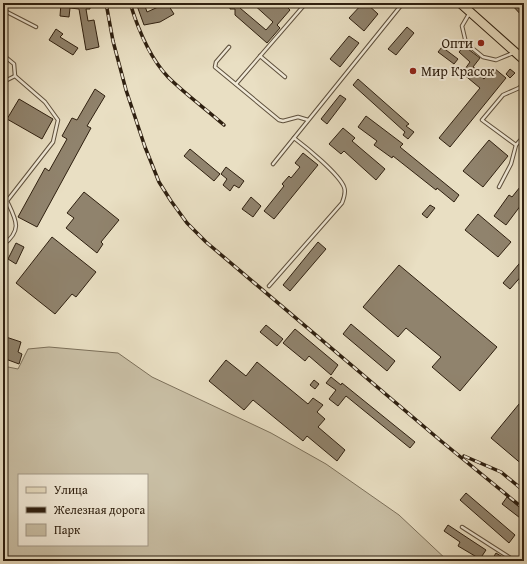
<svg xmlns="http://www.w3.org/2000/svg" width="527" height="564" viewBox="0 0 527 564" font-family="'Gentium Book Plus',serif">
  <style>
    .green { fill: #c9bfa5; stroke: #7c705a; fill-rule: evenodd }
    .building { fill: #90836d; stroke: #2f2010 }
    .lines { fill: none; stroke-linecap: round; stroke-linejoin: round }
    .lane-casing { stroke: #5e503d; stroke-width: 4.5 }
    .primary-casing { stroke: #2f2010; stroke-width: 10 }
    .lane { stroke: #f1ead8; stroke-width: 2.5 }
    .primary { stroke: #e9dfc3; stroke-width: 8 }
    .rail-casing { stroke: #2f2010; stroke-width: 3.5 }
    .rail { stroke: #f1ead8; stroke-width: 2; stroke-dasharray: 6; stroke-linecap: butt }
    .poi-dot { fill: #8f2418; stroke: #f1ead8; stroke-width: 1.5 }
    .labels { text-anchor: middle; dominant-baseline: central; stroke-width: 4; stroke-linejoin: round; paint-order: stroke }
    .poi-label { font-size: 14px; fill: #2f2010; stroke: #f1ead8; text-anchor: end }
  </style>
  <rect width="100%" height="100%" fill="#e9dfc3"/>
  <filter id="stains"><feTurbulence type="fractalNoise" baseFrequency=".005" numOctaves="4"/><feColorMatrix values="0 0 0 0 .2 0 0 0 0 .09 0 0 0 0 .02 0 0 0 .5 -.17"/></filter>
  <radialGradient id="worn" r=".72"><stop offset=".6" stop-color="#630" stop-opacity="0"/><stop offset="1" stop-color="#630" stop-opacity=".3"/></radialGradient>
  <path class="green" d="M49,347L118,353L152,377L271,433L326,464L399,515L448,561H3V366L18,369L28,349ZM19,475H147V545H19Z"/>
  <g class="building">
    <polygon points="61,3 90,3 90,9 86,9 88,21 94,20 99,47 86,50 79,9 70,8 69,17 60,16"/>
    <polygon points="136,3 144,3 147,12 167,3 174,14 160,22 144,25"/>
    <polygon points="230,3 240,3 240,8 266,30 273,22 252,3 283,3 290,10 277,25 280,28 267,43 235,15 235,9 230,9"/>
    <polygon points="363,3 366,3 378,14 364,31 349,18"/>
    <polygon points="510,3 524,3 524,18"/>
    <polygon points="407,27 414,33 396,55 388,49"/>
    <polygon points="56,29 63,34 60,37 78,48 73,55 49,40"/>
    <polygon points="349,36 359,43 340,67 330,59"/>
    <polygon points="464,46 480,58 473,67 476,69 475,71 484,79 494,68 506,78 450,147 439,138 480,88 462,73 470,62 459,52"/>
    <polygon points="442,47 458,59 454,64 438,52"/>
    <polygon points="510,69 515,73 510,78 506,74"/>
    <polygon points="358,79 409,124 406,126 414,132 408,139 403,135 405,132 353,85"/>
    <polygon points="95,89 105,96 87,126 91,128 37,227 18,217 45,168 49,171 67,139 62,136 72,118 77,120"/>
    <polygon points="340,95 346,99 327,124 321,119"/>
    <polygon points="19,99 53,119 42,139 7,119"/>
    <polygon points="366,116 403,144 400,147 459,195 454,202 437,188 436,190 393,156 392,158 374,145 377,141 358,127"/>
    <polygon points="343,128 355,138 352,141 385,169 376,180 344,151 341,154 329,144"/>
    <polygon points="489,140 508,156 483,187 463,171"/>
    <polygon points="190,149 220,174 214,181 184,156"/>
    <polygon points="303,153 318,165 274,219 264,211 284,186 282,184 289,176 291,178 300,167 295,163"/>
    <polygon points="226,167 244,181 239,188 234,185 230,191 223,185 227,179 221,174"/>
    <polygon points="524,182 524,201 506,225 494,216 509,195 512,197"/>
    <polygon points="84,192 119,220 101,242 103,244 97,253 66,228 74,218 67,213"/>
    <polygon points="251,197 261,206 253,217 242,209"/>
    <polygon points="430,205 435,208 427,218 422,214"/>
    <polygon points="478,214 511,242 498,257 465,230"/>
    <polygon points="52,237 96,272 76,297 72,294 55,314 16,283"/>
    <polygon points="318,242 326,249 290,291 283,285"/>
    <polygon points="16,243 24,247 16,264 8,259"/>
    <polygon points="524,258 524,273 510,289 503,283"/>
    <polygon points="399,265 497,347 460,391 432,367 441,357 406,328 398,337 363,307"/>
    <polygon points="351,324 395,361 387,371 343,334"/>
    <polygon points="266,325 283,339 277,346 260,332"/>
    <polygon points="295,329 338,365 331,375 309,356 305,361 283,343"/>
    <polygon points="3,336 21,342 18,352 22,354 19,364 3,358"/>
    <polygon points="226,360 246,376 257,362 308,404 313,398 323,405 317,412 325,419 318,427 345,450 337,461 307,436 303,441 253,400 244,410 209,381"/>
    <polygon points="331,377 341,385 342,383 415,442 410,448 346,396 338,406 329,399 336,390 326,383"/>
    <polygon points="314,380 319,384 315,389 310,385"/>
    <polygon points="524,398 524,466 491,438"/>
    <polygon points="466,493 515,535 509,543 460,500"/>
    <polygon points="507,497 524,511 524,521 502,504"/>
    <polygon points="448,525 486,550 480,559 458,546 460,542 444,531"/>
    <polygon points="496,553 509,561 491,561"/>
  </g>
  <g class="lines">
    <defs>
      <g id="lane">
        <polyline points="3,10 36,27"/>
        <polyline points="469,14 462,26 466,43 483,57 496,60 513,53"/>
        <polyline points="229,47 216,62 215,67 279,120 283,121 298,117 308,120"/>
        <polyline points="3,55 14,64 15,76"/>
        <polyline points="260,56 285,77"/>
        <polyline points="3,82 15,76 45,102 58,120 53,142 7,201 3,202"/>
        <polyline points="524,83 519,88 503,95 482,120 516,145 524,136"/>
        <polyline points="236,84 306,3"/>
        <polyline points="273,164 403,3"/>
        <polyline points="499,187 511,164 516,145"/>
        <polyline points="524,225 524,224"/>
        <path d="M3,245C23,230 16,220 7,201"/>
        <polyline points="521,283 524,279"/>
        <path d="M269,286L342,203C344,198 346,192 344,187C339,174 306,147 294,138"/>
        <polyline points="462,527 515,561"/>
      </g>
      <polyline id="primary" points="460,3 524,60"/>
    </defs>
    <use href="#lane" class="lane-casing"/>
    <use href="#primary" class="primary-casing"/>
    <use href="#lane" class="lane"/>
    <use href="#primary" class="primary"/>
    <defs>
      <g id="rail">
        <polyline points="106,3 113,41 126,90 145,147 159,182 171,201 187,223 206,242 441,441 524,509"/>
        <path d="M130,3C138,29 149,57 168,77C185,94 206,109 224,125"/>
        <polyline points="464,456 501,472 524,491"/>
      </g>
    </defs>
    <use href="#rail" class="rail-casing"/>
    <use href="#rail" class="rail"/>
  </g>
  <g class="poi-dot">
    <circle cx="481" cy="43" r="4"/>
    <circle cx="413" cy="71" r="4"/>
  </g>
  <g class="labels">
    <g class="poi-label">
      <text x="473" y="43">Опти</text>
      <text x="421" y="71" text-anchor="start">Мир Красок</text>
    </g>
  </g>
  <rect width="527" height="564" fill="none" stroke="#e9dfc3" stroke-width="16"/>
  <rect x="4" y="4" width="519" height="556" fill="none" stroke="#2f2010" stroke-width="2"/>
  <rect x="8" y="8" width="511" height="548" fill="none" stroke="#2f2010"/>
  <rect x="18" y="474" width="130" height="72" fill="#f1ead8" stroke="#a39988"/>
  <rect x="26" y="487" width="20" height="6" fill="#e9dfc3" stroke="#a39988"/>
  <text x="54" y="494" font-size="12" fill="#2f2010">Улица</text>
  <rect x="26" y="507" width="20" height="6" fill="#2f2010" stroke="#a39988"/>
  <text x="54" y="514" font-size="12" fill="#2f2010">Железная дорога</text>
  <rect x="26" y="524" width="20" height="12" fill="#c9bfa5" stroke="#a39988"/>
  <text x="54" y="534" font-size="12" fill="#2f2010">Парк</text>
  <rect width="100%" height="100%" filter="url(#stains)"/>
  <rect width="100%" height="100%" fill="url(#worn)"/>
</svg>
